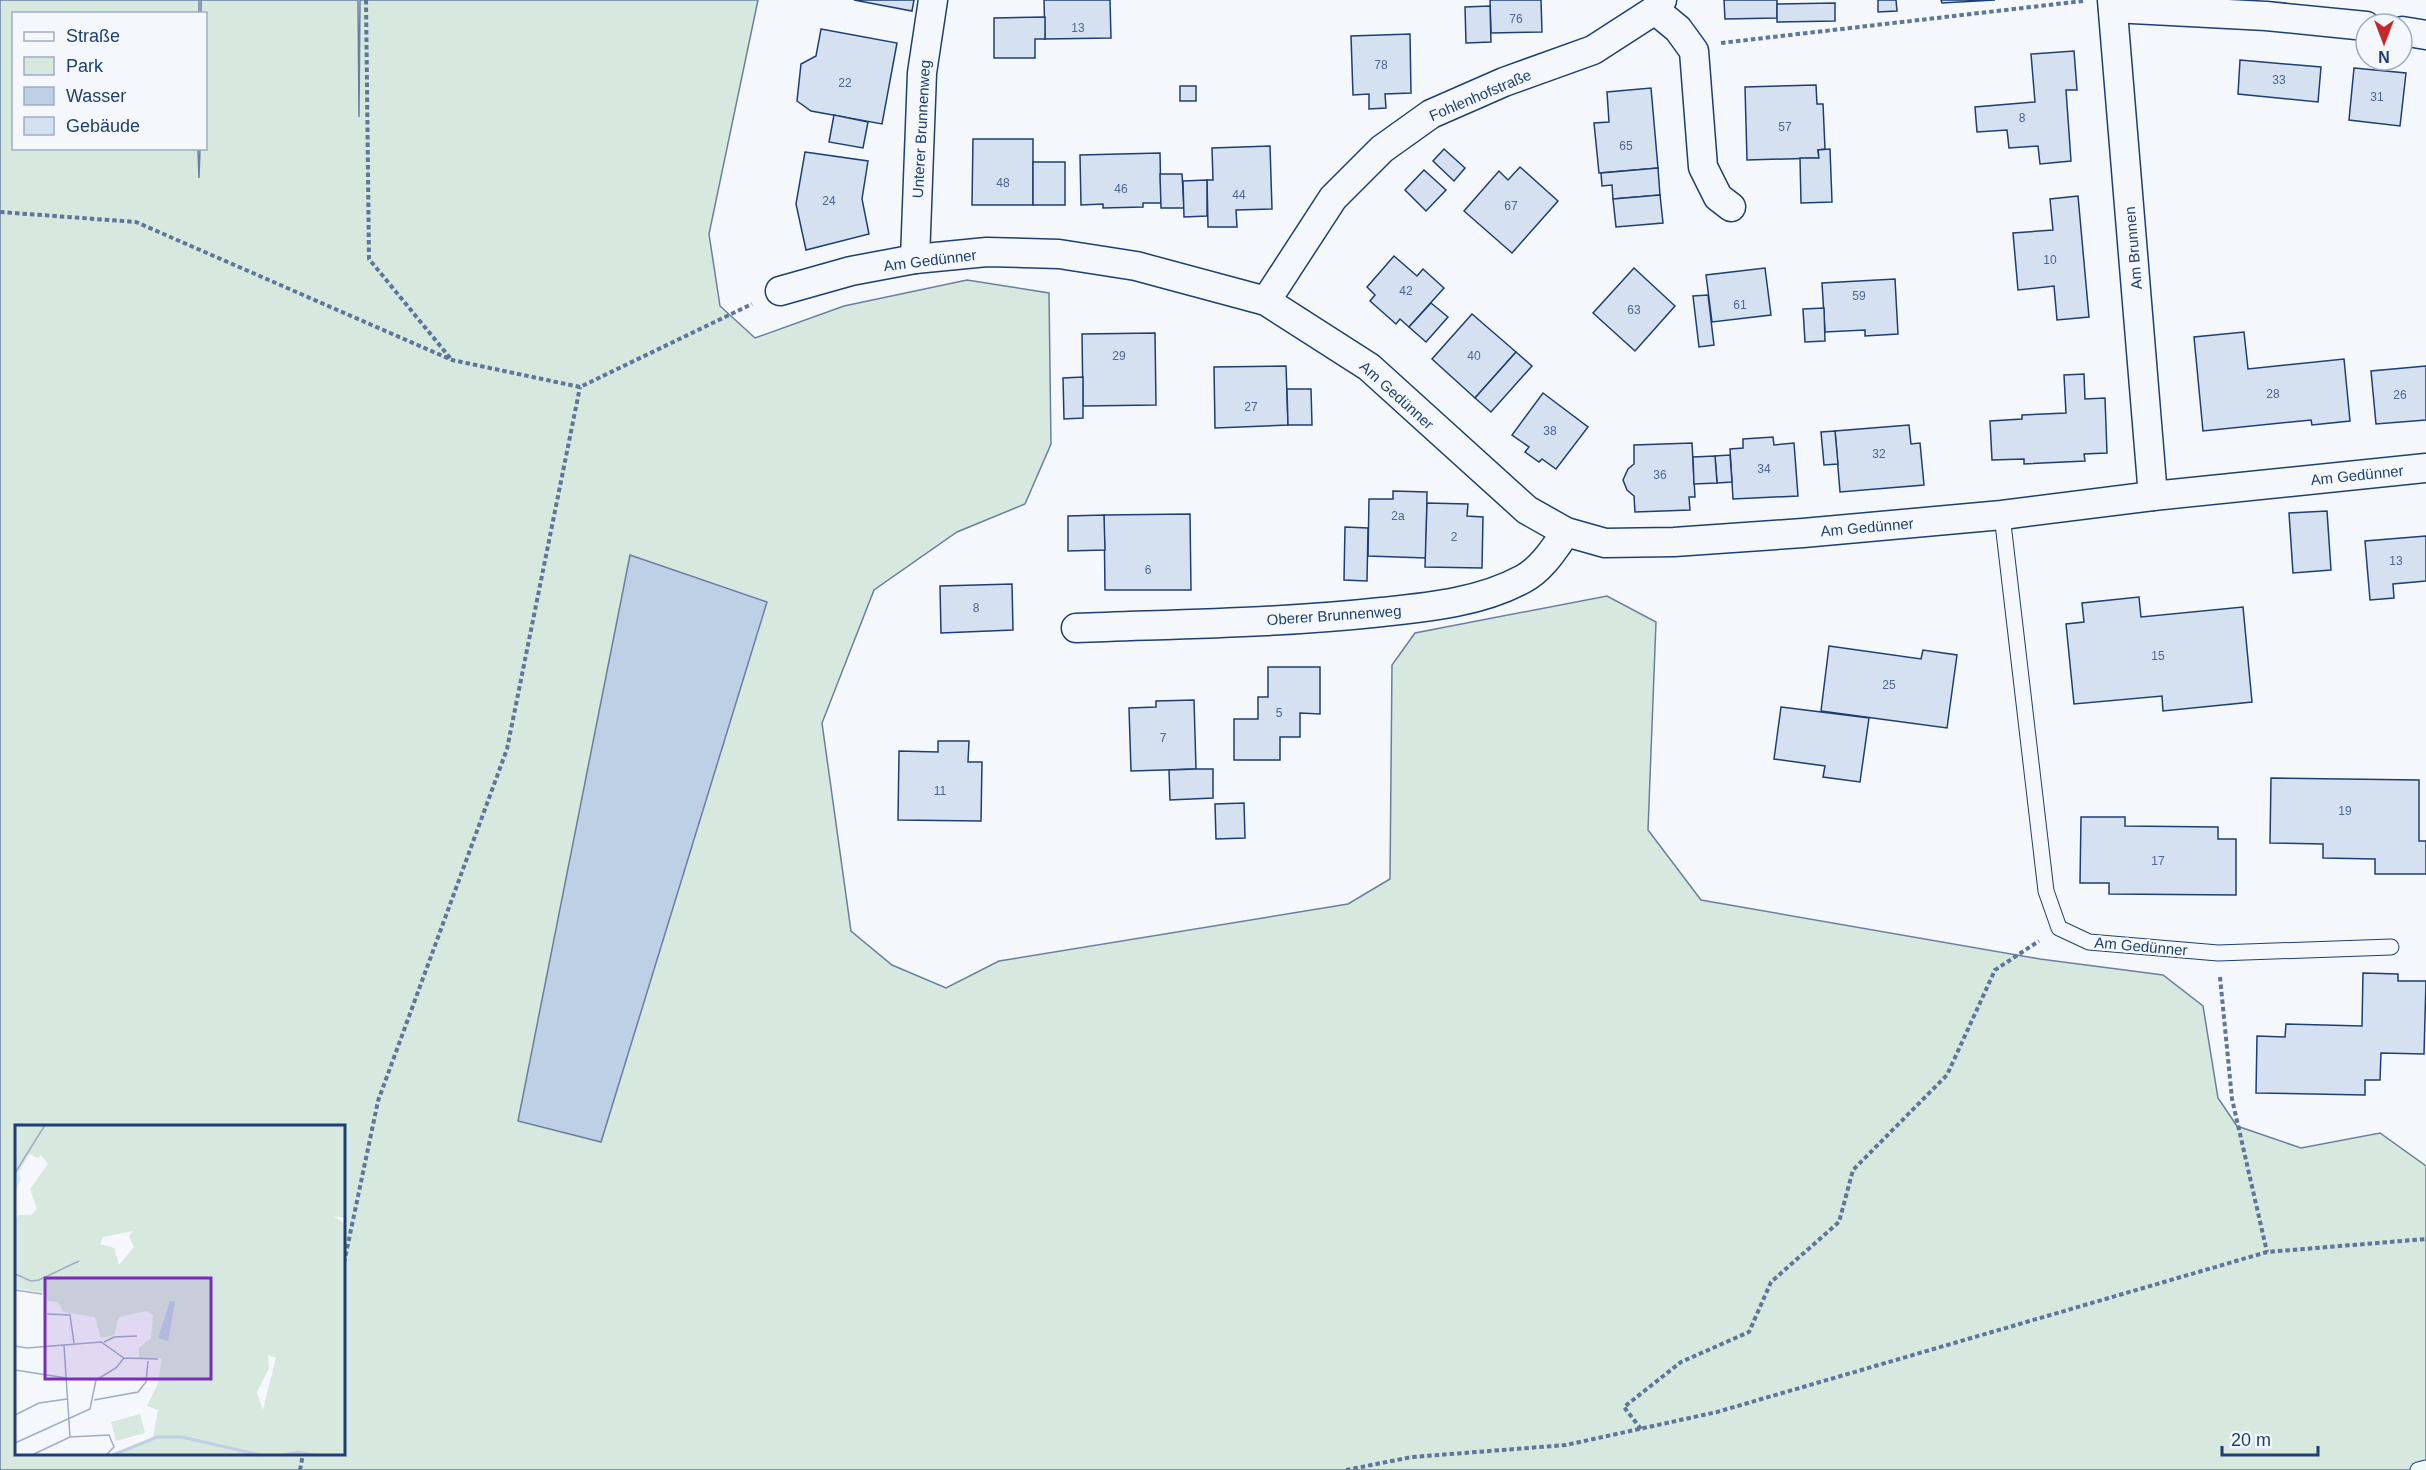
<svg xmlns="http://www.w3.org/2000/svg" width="2426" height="1470" viewBox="0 0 2426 1470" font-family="Arial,sans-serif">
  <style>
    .green { fill: #d7e8df; stroke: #687fa3; stroke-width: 1.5; fill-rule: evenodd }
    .water { fill: #bed0e5; stroke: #687fa3; stroke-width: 1.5 }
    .building { fill: #d5e0f0; stroke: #1d3f73; stroke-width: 1.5 }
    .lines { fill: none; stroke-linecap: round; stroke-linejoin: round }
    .lane-casing { stroke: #1d3f73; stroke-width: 17 }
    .street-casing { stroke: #1d3f73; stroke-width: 31 }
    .path { stroke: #5e769c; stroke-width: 4; stroke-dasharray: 4.5 3; stroke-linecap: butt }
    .lane { stroke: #f4f7fb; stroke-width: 15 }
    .street { stroke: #f4f7fb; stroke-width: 28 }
    .labels { text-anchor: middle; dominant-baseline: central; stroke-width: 4.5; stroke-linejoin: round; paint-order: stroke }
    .number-label { font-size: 12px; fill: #4b6792 }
    .street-label { font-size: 15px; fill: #1d3f73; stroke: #f4f7fb }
    .inset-river { fill: none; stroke: #bed0e5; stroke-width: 3 }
    .inset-road { fill: none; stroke: #9eadc5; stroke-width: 1.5 }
    .view { fill: #7b2cbf; fill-opacity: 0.15; stroke: #7b2cbf; stroke-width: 3 }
    .inset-edge { fill: none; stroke: #1d3f73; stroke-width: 3 }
  </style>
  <rect width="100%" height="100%" fill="#f4f7fb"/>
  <path class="green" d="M0,0H199V13L14,14V148L198,149L199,178L200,149L206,148V14L201,13V0H358L359,117L360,0H758L709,234L720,306L755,338L844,306L967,280L1049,293L1051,444L1025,504L957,532L874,590L822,723L851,931L892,965L946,988L999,961L1348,904L1390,879L1392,665L1415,633L1607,596L1656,622L1648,830L1701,900L2040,959L2163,975L2203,1006L2218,1098L2237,1126L2301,1148L2380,1133L2426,1166V1470H0ZM16,1126H344V1454H16Z"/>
  <polygon class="water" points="630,555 767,602 601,1142 518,1121"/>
  <g class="building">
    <polygon points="854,0 914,0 912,11"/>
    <polygon points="1044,0 1110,0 1111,38 1045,39"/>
    <polygon points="1490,0 1541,0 1542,32 1491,33"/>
    <polygon points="1724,0 1777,0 1777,18 1725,19"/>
    <polygon points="1878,0 1896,0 1897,11 1878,12"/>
    <polygon points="1941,0 1995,0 1942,3"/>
    <polygon points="1835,3 1835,21 1777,22 1777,4"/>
    <polygon points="1490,6 1491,42 1466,43 1465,7"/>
    <polygon points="1045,17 1045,39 1035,39 1035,58 994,58 994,18"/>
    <polygon points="821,29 897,43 882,124 811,111 797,101 801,64 816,56"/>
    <polygon points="1410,34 1411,93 1385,94 1386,108 1369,109 1369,94 1353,95 1351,36"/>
    <polygon points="2074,51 2077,90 2066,90 2071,161 2040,164 2038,146 2009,148 2007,130 1977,132 1975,107 2035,102 2031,54"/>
    <polygon points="2240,60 2321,67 2318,102 2238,94"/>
    <polygon points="2354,68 2406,73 2400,126 2349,120"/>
    <polygon points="1816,85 1817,104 1823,104 1825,149 1818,150 1819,158 1747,160 1745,87"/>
    <rect x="1180" y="86" width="16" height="15"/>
    <polygon points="1651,88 1658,168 1599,173 1594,123 1609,122 1607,92"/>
    <polygon points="834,115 868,122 863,148 829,142"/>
    <polygon points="973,139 1033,139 1033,205 972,205"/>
    <polygon points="1270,146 1272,209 1236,210 1237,227 1208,227 1207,180 1213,180 1212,148"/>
    <polygon points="1444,149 1465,168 1454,181 1433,161"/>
    <polygon points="1830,149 1832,202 1801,203 1800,158 1819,158 1818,150"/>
    <polygon points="805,152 868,161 862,199 869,234 806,250 796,204"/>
    <polygon points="1160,153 1161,203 1143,203 1143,207 1103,208 1103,204 1081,205 1080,155"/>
    <rect x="1033" y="162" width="32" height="43"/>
    <polygon points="1520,167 1558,201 1512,253 1464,211 1499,171 1508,180"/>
    <polygon points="1658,168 1660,195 1613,199 1612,185 1602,186 1601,173"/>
    <polygon points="1424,170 1446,190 1426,211 1405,190"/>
    <polygon points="1160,174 1182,174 1184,208 1161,208"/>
    <polygon points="1207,180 1207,216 1184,217 1183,181"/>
    <polygon points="1660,195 1663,223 1616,227 1613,199"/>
    <polygon points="2078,196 2089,317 2057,320 2054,286 2018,290 2013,233 2053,230 2050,199"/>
    <polygon points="1394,256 1417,276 1423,269 1444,288 1409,327 1400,319 1396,324 1370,301 1375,295 1367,287"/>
    <polygon points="1634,268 1675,306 1635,351 1593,313"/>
    <polygon points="1765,268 1771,315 1712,322 1706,275"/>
    <polygon points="1895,279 1898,334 1865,336 1865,330 1825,332 1822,283"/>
    <polygon points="1708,295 1714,345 1699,347 1693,296"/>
    <polygon points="1431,303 1448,317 1426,342 1409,327"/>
    <polygon points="1824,308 1825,341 1805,342 1803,309"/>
    <polygon points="1472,314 1516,352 1475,398 1432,359"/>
    <polygon points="2244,332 2248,369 2344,359 2350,421 2312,425 2311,420 2203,431 2194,337"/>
    <polygon points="1155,333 1156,405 1083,406 1082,334"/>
    <polygon points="1516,352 1532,366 1491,412 1475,398"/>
    <polygon points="1286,366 1288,425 1215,428 1214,367"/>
    <polygon points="2426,366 2426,420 2376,424 2371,371"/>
    <polygon points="2084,374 2085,399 2105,398 2107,453 2084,454 2085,461 2024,464 2024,459 1992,460 1990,421 2022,419 2022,415 2066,413 2064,375"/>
    <polygon points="1083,377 1083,418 1064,419 1063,378"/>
    <polygon points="1287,389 1311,389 1312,425 1288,425"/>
    <polygon points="1543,393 1588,427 1556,469 1542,459 1539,462 1525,452 1529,447 1512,435"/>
    <polygon points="1909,425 1911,444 1920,443 1924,485 1840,492 1835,431"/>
    <polygon points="1835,431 1838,464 1824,465 1821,432"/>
    <polygon points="1773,437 1774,445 1794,443 1798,496 1733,499 1730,449 1743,448 1743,439"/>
    <polygon points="1692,443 1695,497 1689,497 1690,510 1635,512 1634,496 1627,490 1623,480 1628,469 1634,464 1634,445"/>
    <polygon points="1730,455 1732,482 1717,483 1715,456"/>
    <polygon points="1715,456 1717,483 1694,484 1693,457"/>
    <polygon points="1393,491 1427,492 1426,558 1368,556 1369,499 1393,499"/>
    <polygon points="1427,503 1468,504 1467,516 1483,517 1482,568 1425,567"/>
    <polygon points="2327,511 2331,570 2293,573 2289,513"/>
    <polygon points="1190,514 1191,590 1105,590 1104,515"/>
    <polygon points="1104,515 1105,550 1068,551 1068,516"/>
    <polygon points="1345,527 1368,528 1367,581 1344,580"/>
    <polygon points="2426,536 2426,581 2393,584 2394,598 2370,600 2365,541"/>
    <polygon points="1012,584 1013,630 941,633 940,586"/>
    <polygon points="2139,597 2141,617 2243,607 2252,702 2163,711 2162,696 2074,704 2066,624 2084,622 2082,603"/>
    <polygon points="1829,646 1921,659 1923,650 1957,655 1947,728 1821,711"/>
    <polygon points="1268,667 1320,667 1320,714 1300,713 1300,737 1280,737 1280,760 1234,760 1234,719 1258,719 1258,697 1268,697"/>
    <polygon points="1194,700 1196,769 1131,771 1129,708 1156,707 1156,701"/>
    <polygon points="1781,707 1869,718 1860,782 1823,777 1825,766 1774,759"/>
    <polygon points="938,741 969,741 968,762 982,762 981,821 898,820 899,751 938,752"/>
    <polygon points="1196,769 1213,769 1213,798 1170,800 1169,770"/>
    <polygon points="2271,778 2419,780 2419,841 2426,841 2426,874 2375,874 2375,859 2323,858 2323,844 2270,843"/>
    <polygon points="1244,803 1245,838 1216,839 1215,804"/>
    <polygon points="2081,817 2125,817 2125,826 2218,827 2218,839 2236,839 2236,895 2109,894 2109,883 2080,883"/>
    <polygon points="2363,973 2398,974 2398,981 2426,981 2424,1054 2381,1053 2380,1080 2365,1080 2365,1095 2256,1093 2257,1036 2285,1037 2286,1024 2362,1026"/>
  </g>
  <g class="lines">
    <defs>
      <g id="lane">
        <polyline points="2002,515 2046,891 2059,928 2089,942 2218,953 2391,947"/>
        <polyline points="2418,1470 2426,1468"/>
      </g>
      <g id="street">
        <polyline points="2112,0 2153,496"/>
        <polyline points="2113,8 2266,16 2366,26"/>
        <polyline points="1655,10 1678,29 1694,51 1703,167 1718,197 1731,207"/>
        <polyline points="2402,31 2426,35"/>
        <polyline points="915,259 922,73 933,0"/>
        <polyline points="780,291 851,271 915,259 987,252 1059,254 1136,266 1266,301 1369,367 1527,510 1566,532 1605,543 1674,542 1803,533 2002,515 2153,496 2426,468"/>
        <polyline points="1266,301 1333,198 1382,149 1431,114 1504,82 1593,50 1655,10 1662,0"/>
        <path d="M1076,628C1178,624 1281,623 1382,612C1429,607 1481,602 1523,579C1542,569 1554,549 1566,532"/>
      </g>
    </defs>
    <use href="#lane" class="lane-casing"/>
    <use href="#street" class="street-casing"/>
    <g class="path">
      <polyline points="366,0 369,259 451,359"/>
      <polyline points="1721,43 2083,1"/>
      <polyline points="0,212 136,222 452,360 580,387 752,304"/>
      <polyline points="2220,977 2232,1099 2267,1252"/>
      <polyline points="344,1263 378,1101 507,749 580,387"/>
      <polyline points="1641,1429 1624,1407 1681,1362 1749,1332 1771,1282 1839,1222 1853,1170 1947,1075 1995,970 2039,941"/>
      <polyline points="300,1470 303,1454"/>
      <polyline points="1346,1470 1412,1457 1566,1445 1717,1412 2267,1252 2426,1239"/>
    </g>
    <use href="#lane" class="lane"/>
    <use href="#street" class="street"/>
  </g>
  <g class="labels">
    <g class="number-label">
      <text x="1516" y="19">76</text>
      <text x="1078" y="28">13</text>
      <text x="1381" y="65">78</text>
      <text x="2279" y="80">33</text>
      <text x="845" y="83">22</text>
      <text x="2377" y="97">31</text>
      <text x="2022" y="118">8</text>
      <text x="1785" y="127">57</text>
      <text x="1626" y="146">65</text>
      <text x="1003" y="183">48</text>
      <text x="1121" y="189">46</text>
      <text x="1239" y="195">44</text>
      <text x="829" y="201">24</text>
      <text x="1511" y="206">67</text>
      <text x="2050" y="260">10</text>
      <text x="1406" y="291">42</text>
      <text x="1859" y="296">59</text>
      <text x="1740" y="305">61</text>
      <text x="1634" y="310">63</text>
      <text x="1119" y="356">29</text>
      <text x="1474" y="356">40</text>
      <text x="2273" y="394">28</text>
      <text x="2400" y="395">26</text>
      <text x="1251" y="407">27</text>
      <text x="1550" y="431">38</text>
      <text x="1879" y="454">32</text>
      <text x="1764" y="469">34</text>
      <text x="1660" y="475">36</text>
      <text x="1398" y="516">2a</text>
      <text x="1454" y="537">2</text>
      <text x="2396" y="561">13</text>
      <text x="1148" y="570">6</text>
      <text x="976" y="608">8</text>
      <text x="2158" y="656">15</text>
      <text x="1889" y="685">25</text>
      <text x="1279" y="713">5</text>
      <text x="1163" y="738">7</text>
      <text x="940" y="791">11</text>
      <text x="2345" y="811">19</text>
      <text x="2158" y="861">17</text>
    </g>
    <g class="street-label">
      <text transform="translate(1480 95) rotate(-23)">Fohlenhofstraße</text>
      <text transform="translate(921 129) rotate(-87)">Unterer Brunnenweg</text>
      <text transform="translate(2133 248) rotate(-95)">Am Brunnen</text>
      <text transform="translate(930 260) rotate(-7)">Am Gedünner</text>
      <text transform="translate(1397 395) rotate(42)">Am Gedünner</text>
      <text transform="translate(2357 475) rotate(-6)">Am Gedünner</text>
      <text transform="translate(1867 527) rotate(-5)">Am Gedünner</text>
      <text transform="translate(1334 615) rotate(-4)">Oberer Brunnenweg</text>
      <text transform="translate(2141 946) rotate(5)">Am Gedünner</text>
    </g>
  </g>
  <g transform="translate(15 1125)">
    <rect width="330" height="330" fill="#f4f7fb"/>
    <path d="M0,0H330V93L319,91L330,99V330H94L138,313L143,285L132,281L143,258L147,233L124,234V223L136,213L138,190L131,186L104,192L99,210L86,213L80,192L48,187L43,177L33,176L28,168L0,163V96L3,90H16L22,84L15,64L33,39L26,30L23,33L14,29L3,49L6,53L0,68ZM118,106L114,112L119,122L104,140L99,123L85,119L88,112ZM253,230L261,233L248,285L242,267L254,243ZM125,289L130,308L101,316L96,297Z" fill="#d7e8df" fill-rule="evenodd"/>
    <path d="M155,176L160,177L153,216L143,213Z" fill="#bed0e5"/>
    <path class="inset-river" d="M98,330L142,312H167L245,330M269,330L283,327L299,330"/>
    <path class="inset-road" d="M0,48L30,0M0,149L16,156L24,155L64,136M0,165L27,169M32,189L55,190L59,218M89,217L99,212L122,211M0,221L12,223L86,217L109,233L143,234M0,245L51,253M79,275L123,267L131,257L133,236M0,290L24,278L52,274M55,312L94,310L99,322L91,330M0,318L75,284L81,255L101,243L109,233M17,330L55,312L49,220"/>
    <path class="view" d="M30,153H196V254H30Z"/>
    <rect width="330" height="330" class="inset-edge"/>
  </g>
  <rect x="12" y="12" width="195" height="138" fill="#f4f7fb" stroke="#9eadc5" stroke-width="1.5"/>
  <rect x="24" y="32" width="30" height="9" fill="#f4f7fb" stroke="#9eadc5" stroke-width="1.5"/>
  <text x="66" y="42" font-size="18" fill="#1d3f73">Straße</text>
  <rect x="24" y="57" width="30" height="18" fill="#d7e8df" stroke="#9eadc5" stroke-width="1.5"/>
  <text x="66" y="72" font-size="18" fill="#1d3f73">Park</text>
  <rect x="24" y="87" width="30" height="18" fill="#bed0e5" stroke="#9eadc5" stroke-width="1.5"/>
  <text x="66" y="102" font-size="18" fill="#1d3f73">Wasser</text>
  <rect x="24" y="117" width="30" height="18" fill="#d5e0f0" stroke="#9eadc5" stroke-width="1.5"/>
  <text x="66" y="132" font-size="18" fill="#1d3f73">Gebäude</text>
  <g transform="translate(2384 42) rotate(180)"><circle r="28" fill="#f4f7fb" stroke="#9eadc5" stroke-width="1.5"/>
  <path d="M0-4.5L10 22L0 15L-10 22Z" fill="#c62828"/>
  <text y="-9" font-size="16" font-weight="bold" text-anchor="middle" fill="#1d3f73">N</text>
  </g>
  <path d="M2222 1446v9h96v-9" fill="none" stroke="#1d3f73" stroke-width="3"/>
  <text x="2231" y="1446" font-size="18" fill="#1d3f73" stroke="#f4f7fb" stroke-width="4.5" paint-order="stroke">20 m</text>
</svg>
